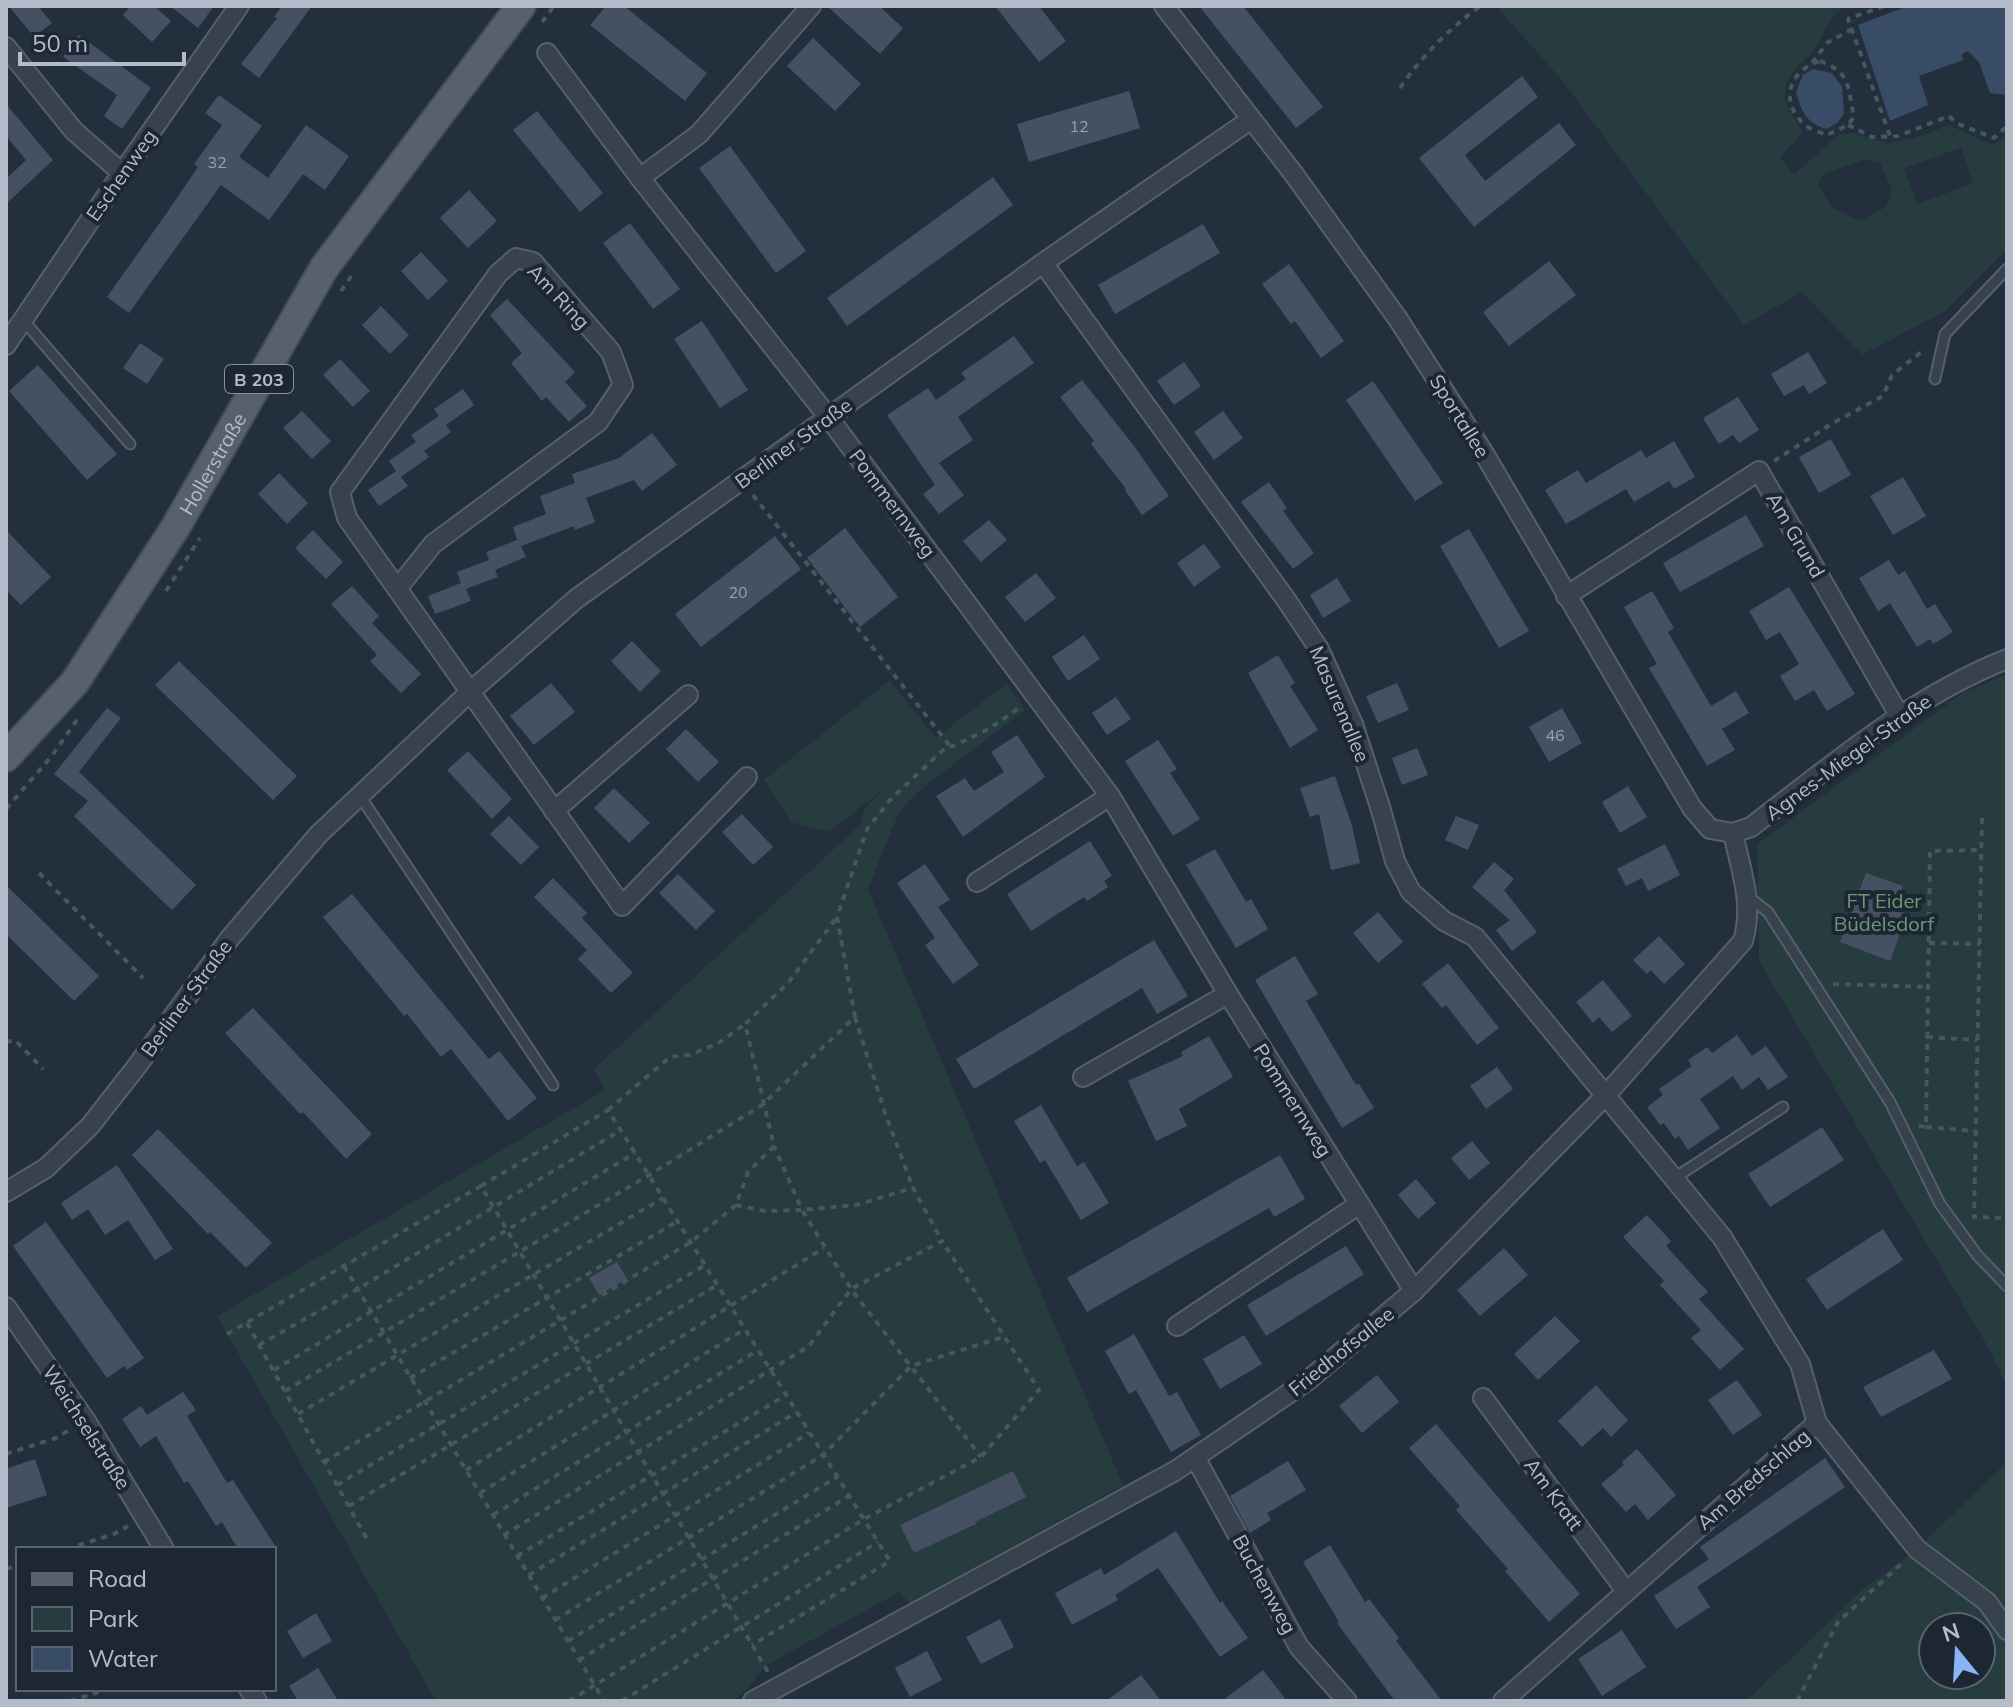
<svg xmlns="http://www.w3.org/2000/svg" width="2013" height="1707" viewBox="0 0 2013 1707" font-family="Mulish,sans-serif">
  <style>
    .green { fill: #263c3f; fill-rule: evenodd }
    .water { fill: #394c67 }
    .building { fill: #455162 }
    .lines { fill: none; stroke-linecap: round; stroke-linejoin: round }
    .lane-casing { stroke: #565f6c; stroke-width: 13 }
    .street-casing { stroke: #565f6c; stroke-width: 22 }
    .primary-casing { stroke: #414a57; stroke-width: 32 }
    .path { stroke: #44595c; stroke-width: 4; stroke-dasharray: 6 6; stroke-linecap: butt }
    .lane { stroke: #38414e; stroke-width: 9 }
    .street { stroke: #38414e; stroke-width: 18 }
    .primary { stroke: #56606e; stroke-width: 28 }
    .labels { text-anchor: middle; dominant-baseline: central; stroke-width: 8; stroke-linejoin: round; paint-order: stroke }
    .number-label { font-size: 16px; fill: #98a1af }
    .shield { fill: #1d2633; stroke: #878f9c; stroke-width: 2 }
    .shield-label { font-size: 18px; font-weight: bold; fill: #b4bcc9 }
    .street-label { font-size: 20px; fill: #b4bcc9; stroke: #1d2633 }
    .park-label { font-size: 20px; fill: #6b9a76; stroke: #1d2633 }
  </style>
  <rect width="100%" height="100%" fill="#242f3e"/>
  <g class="green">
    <path d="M1496,6H1846C1828,14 1824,37 1813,51C1803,65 1786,72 1785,92C1785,107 1795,120 1803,132L1780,157L1794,175L1838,135L1852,133L1886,143L1914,138L1949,125L1993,145L2007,135V249L1945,311L1862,355L1802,292L1744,325L1561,79ZM1961,148L1973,183L1917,204L1904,168ZM1866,159L1880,163L1892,190L1886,207L1859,221L1832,207L1818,186L1822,175Z"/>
    <polygon points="2007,674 2007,1387 1988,1347 1759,961 1757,844 1963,693"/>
    <polygon points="890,680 936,738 1007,683 1025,710 924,787 899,812 868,889 1123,1485 910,1603 899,1592 765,1666 749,1687 733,1701 436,1701 217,1316 605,1090 594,1069 859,826 866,807 882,791 828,832 791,822 764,780"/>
    <path d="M2007,1462V1701H1746L1862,1590L1917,1549ZM1933,1627H1981V1675H1933Z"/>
  </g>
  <g class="water">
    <polygon points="1908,6 2007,6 2007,95 1990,93 1979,62 1968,51 1962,54 1963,60 1919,76 1928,105 1890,121 1858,25"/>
    <path d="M1813,69L1832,73L1842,87L1844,114L1837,123L1827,129C1807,124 1801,111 1796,92L1803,75Z"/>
  </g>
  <g class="building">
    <polygon points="9,6 38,6 52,23 34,37"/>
    <polygon points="131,6 154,6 171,21 152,42 123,15"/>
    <polygon points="170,6 214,6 198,28"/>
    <polygon points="282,6 312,6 259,78 241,64 277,18 274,17"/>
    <polygon points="606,6 624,6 707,73 685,101 590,25"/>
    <polygon points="827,6 879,6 903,28 880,54"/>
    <polygon points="995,6 1039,6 1066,41 1039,62"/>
    <polygon points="1199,6 1243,6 1323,107 1296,128"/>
    <polygon points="79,35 151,88 122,129 104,116 117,95 63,57"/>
    <polygon points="813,38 861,84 835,111 787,66"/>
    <polygon points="1522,76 1538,97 1465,155 1485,181 1559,123 1576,145 1474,227 1419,158"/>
    <polygon points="1129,91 1140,128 1029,162 1017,124"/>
    <polygon points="219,95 262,126 239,157 268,178 306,125 349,156 325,190 303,174 269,220 221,185 129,313 107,297 166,214 198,167 194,164 222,125 205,113"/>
    <polygon points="6,104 53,160 6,204 6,179 26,160 6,136"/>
    <polygon points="537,111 603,193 580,212 513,130"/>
    <polygon points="730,146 806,251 776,273 699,168"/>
    <polygon points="993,177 1013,205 847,326 827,298"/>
    <polygon points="469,190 497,221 468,248 440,218"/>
    <polygon points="630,223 680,289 653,309 603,243"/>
    <polygon points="1203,224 1220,253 1115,314 1098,285"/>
    <polygon points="421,252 448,281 428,300 401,271"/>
    <polygon points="1549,261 1576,295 1509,346 1483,312"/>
    <polygon points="1289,264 1344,341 1321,358 1295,321 1291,324 1262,284"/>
    <polygon points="507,299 575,372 565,382 587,406 569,422 546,397 542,401 511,363 522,353 490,315"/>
    <polygon points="381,306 409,335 390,354 362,325"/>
    <polygon points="702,321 748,390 720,408 674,339"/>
    <polygon points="1014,336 1034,363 958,417 973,440 939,463 964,495 939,514 923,494 935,485 887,415 928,388 936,400 966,379 961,373"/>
    <polygon points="140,343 164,359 147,384 123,368"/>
    <polygon points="1808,352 1827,383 1809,394 1804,385 1784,396 1771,374"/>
    <polygon points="340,359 370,391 353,407 323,375"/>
    <polygon points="1184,362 1201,386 1174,405 1157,381"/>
    <polygon points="38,365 117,454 87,480 9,391"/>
    <polygon points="1082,380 1134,446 1169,496 1142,515 1125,490 1126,489 1091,444 1094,441 1060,397"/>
    <polygon points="1373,381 1443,483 1415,501 1346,400"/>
    <polygon points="463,389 474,405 446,425 451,432 424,451 429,457 401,477 408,486 379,506 368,490 396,471 389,461 416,442 411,435 439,416 434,409"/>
    <polygon points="1738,397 1759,430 1739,443 1733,435 1719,444 1703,418"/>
    <polygon points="302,411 331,441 312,459 283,428"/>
    <polygon points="1223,411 1243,438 1214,460 1194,432"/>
    <polygon points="652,433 677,465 642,491 634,480 586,498 595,522 575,530 574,526 521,546 526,557 495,570 498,577 466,589 471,601 435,614 428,596 461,583 457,572 489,560 486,552 517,540 513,527 546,514 540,496 575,483 572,474 619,458"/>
    <polygon points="1831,439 1851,475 1819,493 1799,457"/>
    <polygon points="1674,441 1695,477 1674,489 1669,481 1634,502 1626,489 1566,524 1545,490 1578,470 1586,483 1641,450 1646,458"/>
    <polygon points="279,473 308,503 287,524 258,494"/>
    <polygon points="1903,477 1926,516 1893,535 1870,496"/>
    <polygon points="1269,482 1287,508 1283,511 1314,553 1293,569 1241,502"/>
    <polygon points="1746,515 1764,546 1680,592 1663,563"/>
    <polygon points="989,520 1007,540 981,562 963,541"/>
    <polygon points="845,528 898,597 860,627 807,558"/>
    <polygon points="1469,529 1529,631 1499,648 1440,546"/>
    <polygon points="6,530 51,577 21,605 6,590"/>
    <polygon points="313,530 343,562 326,579 295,548"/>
    <polygon points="775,536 801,569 701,647 675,614"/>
    <polygon points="1204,544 1221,567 1194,587 1177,563"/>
    <polygon points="1889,560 1898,575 1905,571 1927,609 1935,604 1953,632 1933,644 1930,639 1917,647 1890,603 1878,611 1859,578"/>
    <polygon points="1036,573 1056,598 1025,622 1005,597"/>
    <polygon points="1337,578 1351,601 1323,618 1310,595"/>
    <polygon points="352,586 379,616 372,623 421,674 401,693 370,661 377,655 331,604"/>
    <polygon points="1789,587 1855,694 1827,711 1814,690 1795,701 1780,676 1799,664 1780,632 1766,640 1749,611"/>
    <polygon points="1652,591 1674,628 1668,632 1711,706 1736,691 1749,713 1722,729 1735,750 1707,766 1649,668 1657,664 1624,607"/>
    <polygon points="1084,635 1100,659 1068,681 1052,657"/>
    <polygon points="632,641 661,671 640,692 611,661"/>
    <polygon points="1278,655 1295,683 1290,686 1318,730 1290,748 1248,673"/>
    <polygon points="179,661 297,776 273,800 155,685"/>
    <polygon points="551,683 575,712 534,745 510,716"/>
    <polygon points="1397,683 1409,710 1378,723 1366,696"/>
    <polygon points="1116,697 1131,719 1107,735 1092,713"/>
    <polygon points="107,708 121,718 79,772 196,885 172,910 74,816 88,801 54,774"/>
    <polygon points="1562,708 1582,743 1549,762 1529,727"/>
    <polygon points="686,729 719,762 698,782 666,749"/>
    <polygon points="1017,735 1045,777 963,837 936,796 965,778 974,791 1004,772 991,752"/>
    <polygon points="1158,740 1177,769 1170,773 1200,819 1173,836 1125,761"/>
    <polygon points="1417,748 1428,775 1402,785 1392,758"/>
    <polygon points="468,751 512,799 492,819 447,770"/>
    <polygon points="1335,776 1352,826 1360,863 1331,870 1319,814 1310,817 1300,788"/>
    <polygon points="1628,786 1647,817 1620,833 1602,802"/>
    <polygon points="614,788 650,823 629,843 594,808"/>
    <polygon points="742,814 773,847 753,865 722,832"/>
    <polygon points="509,816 539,847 521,865 490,834"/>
    <polygon points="1456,816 1479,825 1468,850 1445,840"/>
    <polygon points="1090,841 1112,876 1104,881 1108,887 1087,901 1084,897 1031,931 1007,894"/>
    <polygon points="1665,844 1680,875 1648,891 1642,878 1626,886 1617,869"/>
    <polygon points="1215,849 1246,902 1251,899 1268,929 1236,948 1186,865"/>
    <polygon points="1494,862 1514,879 1504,890 1537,932 1512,951 1496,930 1510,920 1472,887"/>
    <polygon points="925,864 950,900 938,907 979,965 953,984 925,945 935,938 897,883"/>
    <polygon points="1866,873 1903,886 1894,909 1907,914 1890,961 1840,942"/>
    <polygon points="678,874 715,911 696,930 659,893"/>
    <polygon points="553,878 587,913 582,918 633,973 611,993 578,959 587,950 534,897"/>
    <polygon points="6,885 99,976 74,1001 6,934"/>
    <polygon points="352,894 489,1059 499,1051 537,1098 508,1121 451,1049 441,1057 407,1014 404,1016 323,917"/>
    <polygon points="1378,912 1403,942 1378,963 1353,933"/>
    <polygon points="1659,936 1685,964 1664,984 1651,970 1647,974 1633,960"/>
    <polygon points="1154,940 1188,996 1157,1014 1142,988 974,1089 956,1059"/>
    <polygon points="1295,956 1318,994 1306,1001 1356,1085 1359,1084 1374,1108 1342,1128 1255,980"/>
    <polygon points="1448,963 1499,1028 1477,1045 1446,1005 1442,1008 1422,984"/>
    <polygon points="1603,980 1632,1016 1612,1032 1599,1017 1593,1023 1576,1002"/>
    <polygon points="253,1008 372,1134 346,1159 303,1112 300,1114 225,1033"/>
    <polygon points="1737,1035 1752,1056 1766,1046 1788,1077 1768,1090 1759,1077 1742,1090 1733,1076 1700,1099 1720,1128 1688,1150 1679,1136 1675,1139 1664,1123 1660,1125 1647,1107 1663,1095 1659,1089 1692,1066 1688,1060 1707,1047 1712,1053"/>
    <polygon points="1209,1036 1233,1077 1179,1109 1187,1126 1156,1141 1128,1081 1183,1056 1181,1052"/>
    <polygon points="1497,1067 1513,1089 1486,1109 1470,1086"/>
    <polygon points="1041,1105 1077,1166 1084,1162 1109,1203 1081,1220 1045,1160 1040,1163 1014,1121"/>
    <polygon points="1822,1127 1844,1160 1770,1207 1748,1174"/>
    <polygon points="158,1129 272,1243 246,1268 210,1232 208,1234 132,1155"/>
    <polygon points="1472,1141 1490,1163 1469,1180 1451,1158"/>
    <polygon points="1280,1155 1305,1199 1274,1217 1269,1208 1087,1312 1067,1278"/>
    <polygon points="117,1165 173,1249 155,1260 128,1220 105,1235 88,1209 72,1220 61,1203"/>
    <polygon points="1416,1179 1436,1203 1418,1219 1398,1195"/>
    <polygon points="1647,1215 1671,1241 1666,1246 1708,1292 1699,1299 1744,1349 1720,1370 1691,1338 1701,1330 1660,1285 1664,1281 1623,1237"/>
    <polygon points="46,1222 144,1358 127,1370 124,1366 107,1378 13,1246"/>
    <polygon points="1883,1229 1903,1260 1827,1310 1806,1279"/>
    <polygon points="1346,1246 1364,1274 1266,1336 1247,1305"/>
    <polygon points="1504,1248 1528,1275 1480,1316 1457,1290"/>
    <polygon points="617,1262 627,1279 599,1295 589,1278"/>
    <polygon points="1555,1316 1580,1341 1538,1380 1514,1354"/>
    <polygon points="1134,1334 1169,1396 1177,1392 1201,1435 1171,1452 1136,1390 1129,1394 1105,1351"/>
    <polygon points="1244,1335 1262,1364 1220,1389 1203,1359"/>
    <polygon points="1934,1350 1952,1379 1881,1417 1863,1387"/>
    <polygon points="1377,1375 1399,1402 1362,1433 1339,1406"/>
    <polygon points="1737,1380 1762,1415 1733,1435 1708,1400"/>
    <polygon points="1596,1385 1628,1420 1611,1437 1603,1428 1582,1447 1558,1421"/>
    <polygon points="183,1392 196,1410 187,1416 227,1483 233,1480 277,1549 238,1549 222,1522 216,1526 188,1481 184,1483 156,1436 140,1447 122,1419 141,1406 147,1415"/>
    <polygon points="1436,1424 1580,1594 1549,1622 1505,1571 1508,1569 1456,1510 1460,1506 1409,1448"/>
    <polygon points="1637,1449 1676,1495 1648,1520 1635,1504 1626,1512 1601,1484 1624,1465 1622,1462"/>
    <polygon points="1825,1458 1845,1487 1697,1587 1710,1607 1676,1629 1654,1596 1709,1559 1700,1547"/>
    <polygon points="35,1459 47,1495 6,1508 6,1469"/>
    <polygon points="1288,1461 1306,1490 1267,1513 1271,1520 1250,1533 1230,1496"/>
    <polygon points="1013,1471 1026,1497 975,1522 976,1524 914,1553 900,1525"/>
    <polygon points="1176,1531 1220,1603 1222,1601 1248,1638 1220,1657 1158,1568 1115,1595 1118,1600 1072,1625 1055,1593 1101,1568 1104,1575"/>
    <polygon points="1330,1545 1365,1602 1369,1599 1399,1638 1396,1641 1442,1701 1395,1701 1337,1623 1339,1622 1303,1562"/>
    <polygon points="316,1613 332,1641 303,1658 287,1631"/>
    <polygon points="1000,1619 1014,1647 981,1664 966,1637"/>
    <polygon points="1622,1630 1646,1667 1602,1696 1578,1659"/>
    <polygon points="927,1651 942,1680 910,1697 895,1668"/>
    <polygon points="318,1668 338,1701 298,1701 289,1686"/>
    <polygon points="1263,1670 1287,1701 1222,1701"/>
    <polygon points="1141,1675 1161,1701 1106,1701"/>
  </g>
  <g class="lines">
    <defs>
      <g id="lane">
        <polyline points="23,320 130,444"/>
        <polyline points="1935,379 1945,334 2007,269"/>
        <polyline points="360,796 553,1085"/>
        <polyline points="1747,896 1768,912 1890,1102 1940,1204 1978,1256 2007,1286"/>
        <polyline points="1673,1179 1783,1107"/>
      </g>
      <g id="street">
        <polyline points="1164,6 1293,173 1398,319 1485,455 1692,808 1710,829 1733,833"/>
        <polyline points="6,47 74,131 122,173"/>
        <polyline points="547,53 640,178 829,418 1110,796 1228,994 1414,1291"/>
        <polyline points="640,178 699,134 811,6"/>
        <polyline points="1043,263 1287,601 1319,649 1353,724 1381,810 1395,861 1411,892 1444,921 1475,937 1722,1237 1800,1364 1817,1423 1917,1549 1987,1602 2007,1630"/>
        <polyline points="6,345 122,173 239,6"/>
        <polyline points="397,589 433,544 598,422 623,385 611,352 533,262 516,258 498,274 340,492 347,518 622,906 747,777"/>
        <polyline points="1566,596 1759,471 1899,715"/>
        <polyline points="554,811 688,695"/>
        <path d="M1733,833L1751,827C1832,765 1911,697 2007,659"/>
        <polyline points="977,882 1110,796"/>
        <polyline points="1083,1077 1228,994"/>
        <polyline points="6,1192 46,1168 90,1126 137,1066 230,938 319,834 471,691 576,599 1043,263 1250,120"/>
        <polyline points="6,1307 86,1421 164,1549"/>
        <polyline points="1177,1326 1358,1205"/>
        <polyline points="1483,1398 1626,1591"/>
        <polyline points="1196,1459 1299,1647 1347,1701"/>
        <polyline points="249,1689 257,1701"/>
        <path d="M753,1701L1175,1471L1307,1381L1414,1291L1606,1095L1743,941C1754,904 1741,871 1733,833"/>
        <polyline points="1503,1701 1817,1423"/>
      </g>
      <g id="primary">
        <path id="s1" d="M6,757L75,682L175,528L324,268L521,6"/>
      </g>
    </defs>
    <use href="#lane" class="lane-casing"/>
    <use href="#street" class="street-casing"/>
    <use href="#primary" class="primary-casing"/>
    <g class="path">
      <polyline points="1636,6 1668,6"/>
      <polyline points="1884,6 1848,19 1890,136"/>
      <polyline points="542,22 554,6"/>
      <path d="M1820,61C1852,73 1847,87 1854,117L1848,125L1827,135C1820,132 1810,130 1804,124C1779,102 1789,70 1820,61Z"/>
      <polyline points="1812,63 1827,43 1852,29"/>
      <path d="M1400,88C1423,55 1448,30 1480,6"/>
      <polyline points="1848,125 1872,137 1898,136 1949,116 1956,123 1994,138 2007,126"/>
      <polyline points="341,291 352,275"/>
      <polyline points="1774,461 1833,423 1883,396 1892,375 1925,349"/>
      <polyline points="753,495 950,746"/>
      <polyline points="166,591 200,538"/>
      <polyline points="6,809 51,757 79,717"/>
      <polyline points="1982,818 1974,1217 2007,1218"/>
      <polyline points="39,873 143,978"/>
      <polyline points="1929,943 1980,944"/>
      <polyline points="1833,984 1928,987"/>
      <polyline points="855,1017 885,1113 913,1188"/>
      <polyline points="1927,1037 1977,1040"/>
      <polyline points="6,1042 15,1040 43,1069"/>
      <polyline points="608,1110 670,1057 689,1055 717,1044 745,1024"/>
      <polyline points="1919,1126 1926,1127 1930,851 1980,850"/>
      <polyline points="1926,1127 1975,1131"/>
      <polyline points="481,1186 608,1110 890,1561 752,1645"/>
      <polyline points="736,1205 765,1211 802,1210 774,1146"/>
      <polyline points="344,1266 604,1701"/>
      <polyline points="247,1323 368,1541"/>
      <polyline points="227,1334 481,1186 768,1672"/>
      <polyline points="259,1345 358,1289 621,1130"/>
      <polyline points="274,1370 635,1153"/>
      <polyline points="410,1378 678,1221"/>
      <polyline points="285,1391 649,1175 762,1105 855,1017 837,917 867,829 891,799 942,751 989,729 1020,707"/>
      <polyline points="298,1414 663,1198"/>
      <polyline points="6,1454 56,1438 71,1429"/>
      <polyline points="324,1462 691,1242 736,1205 748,1172 774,1146 745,1024 788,983 837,917"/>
      <polyline points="466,1470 824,1248"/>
      <polyline points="337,1485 705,1265"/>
      <polyline points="480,1493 745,1329"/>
      <polyline points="349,1506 717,1285"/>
      <polyline points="493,1515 758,1350"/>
      <polyline points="504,1535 809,1346 851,1289 942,1241 913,1188 856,1205 802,1210 851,1289 981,1457"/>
      <polyline points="67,1549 114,1534 128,1526"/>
      <polyline points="517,1556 786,1395"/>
      <polyline points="6,1569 18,1565"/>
      <polyline points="529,1575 797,1412"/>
      <polyline points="542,1598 809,1433"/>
      <polyline points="555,1620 823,1455 911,1366 1003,1337"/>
      <polyline points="568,1641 837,1477"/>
      <polyline points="579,1660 849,1496"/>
      <polyline points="70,1701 109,1689"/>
      <polyline points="569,1701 864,1519 981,1457 1039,1390 942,1241"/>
      <polyline points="622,1701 878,1542"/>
      <polyline points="1797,1701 1838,1622 1903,1562"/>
    </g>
    <use href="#lane" class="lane"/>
    <use href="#street" class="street"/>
    <use href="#primary" class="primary"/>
  </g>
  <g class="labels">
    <g class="number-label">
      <text x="1079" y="126">12</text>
      <text x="217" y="162">32</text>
      <text x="738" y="592">20</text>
      <text x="1555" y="735">46</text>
    </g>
    <rect class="shield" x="225" y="365" width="68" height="28" rx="6"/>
    <g class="shield-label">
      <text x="259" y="379">B 203</text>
    </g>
    <g class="street-label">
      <text transform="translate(121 175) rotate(-55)">Eschenweg</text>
      <text transform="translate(559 296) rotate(47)">Am Ring</text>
      <text transform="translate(1460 416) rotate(58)">Sportallee</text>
      <text transform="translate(793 443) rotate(-36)">Berliner Straße</text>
      <text stroke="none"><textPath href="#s1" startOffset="360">Hollerstraße</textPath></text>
      <text transform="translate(893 503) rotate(53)">Pommernweg</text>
      <text transform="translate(1796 535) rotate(60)">Am Grund</text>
      <text transform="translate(1340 704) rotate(67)">Masurenallee</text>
      <text transform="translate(1848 757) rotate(-36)">Agnes-Miegel-Straße</text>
      <text transform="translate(186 998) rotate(-54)">Berliner Straße</text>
      <text transform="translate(1293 1100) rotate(58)">Pommernweg</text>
      <text transform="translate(1341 1351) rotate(-39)">Friedhofsallee</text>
      <text transform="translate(87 1427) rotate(57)">Weichselstraße</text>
      <text transform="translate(1753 1479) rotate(-41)">Am Bredschlag</text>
      <text transform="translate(1554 1494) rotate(54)">Am Kratt</text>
      <text transform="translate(1265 1584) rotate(61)">Buchenweg</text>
    </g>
    <g class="park-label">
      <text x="1884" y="900">FT Eider<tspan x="1884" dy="23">Büdelsdorf</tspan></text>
    </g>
  </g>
  <rect width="2013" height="1707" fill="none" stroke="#b4bcc9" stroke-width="16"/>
  <rect x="16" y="1547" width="260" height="144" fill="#1d2633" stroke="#59626f" stroke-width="2"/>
  <rect x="32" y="1573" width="40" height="12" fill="#56606e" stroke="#59626f" stroke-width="2"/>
  <text x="88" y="1587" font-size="24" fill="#b4bcc9">Road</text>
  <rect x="32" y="1607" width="40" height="24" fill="#263c3f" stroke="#59626f" stroke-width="2"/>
  <text x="88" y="1627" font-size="24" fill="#b4bcc9">Park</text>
  <rect x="32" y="1647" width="40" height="24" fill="#394c67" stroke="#59626f" stroke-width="2"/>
  <text x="88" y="1667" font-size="24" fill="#b4bcc9">Water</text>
  <g transform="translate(1957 1651) rotate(342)"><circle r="38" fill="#1d2633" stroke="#59626f" stroke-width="2"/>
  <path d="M0-6L14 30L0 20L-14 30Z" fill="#8ab4f8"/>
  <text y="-12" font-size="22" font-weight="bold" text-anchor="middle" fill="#b4bcc9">N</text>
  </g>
  <path d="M20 52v12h164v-12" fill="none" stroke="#b4bcc9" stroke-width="4"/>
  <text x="32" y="52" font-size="24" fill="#b4bcc9" stroke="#1d2633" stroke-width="6" paint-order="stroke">50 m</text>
</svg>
